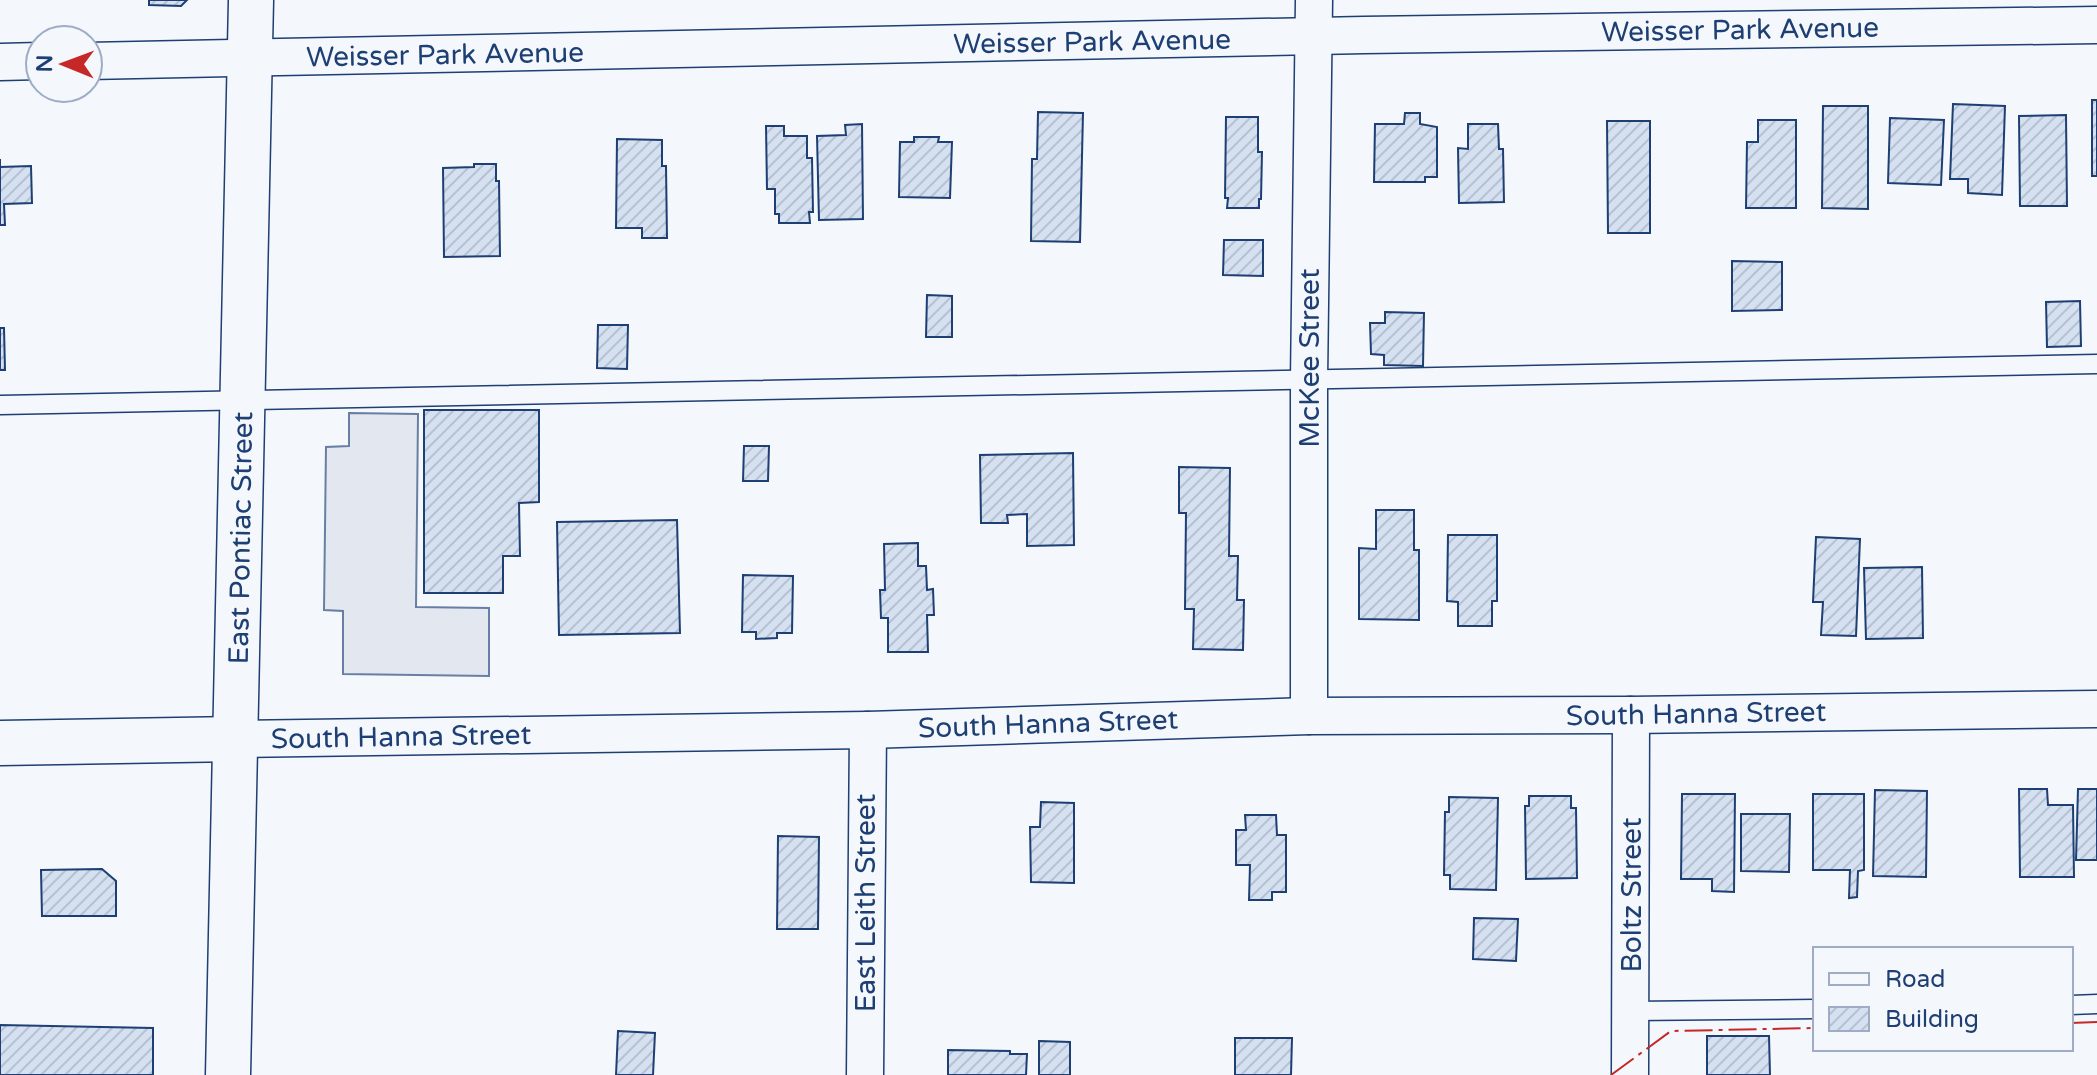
<svg xmlns="http://www.w3.org/2000/svg" width="2097" height="1075" viewBox="0 0 2097 1075" font-family="'Varela Round',sans-serif">
  <style>
    .parking { fill: #e3e8f0; stroke: #687fa3; stroke-width: 2 }
    .building { fill: url(#building-hatch); stroke: #1d3f73; stroke-width: 2 }
    .lines { fill: none; stroke-linecap: round; stroke-linejoin: round }
    .lane-casing { stroke: #1d3f73; stroke-width: 21 }
    .street-casing { stroke: #1d3f73; stroke-width: 39 }
    .secondary-casing { stroke: #1d3f73; stroke-width: 47 }
    .lane { stroke: #f4f7fb; stroke-width: 18 }
    .street { stroke: #f4f7fb; stroke-width: 36 }
    .secondary { stroke: #f4f7fb; stroke-width: 44 }
    .power { stroke: #c62828; stroke-width: 2; stroke-dasharray: 28 6 4 6; stroke-linecap: butt }
    .labels { text-anchor: middle; dominant-baseline: central; stroke-width: 6; stroke-linejoin: round; paint-order: stroke }
    .street-label { font-size: 28px; fill: #1d3f73; stroke: #f4f7fb }
  </style>
  <defs>
    <pattern id="building-hatch" width="6" height="6" patternUnits="userSpaceOnUse" patternTransform="scale(2)"><rect width="6" height="6" fill="#d5e0f0"/><path d="M-1 1l2-2M0 6l6-6M5 7l2-2" fill="none" stroke="#b6c1d1"/></pattern>
  </defs>
  <rect width="100%" height="100%" fill="#f4f7fb"/>
  <polygon class="parking" points="349,413 418,414 416,607 489,608 489,676 343,674 343,611 324,610 326,447 349,446"/>
  <g class="building">
    <polygon points="149,0 187,0 181,6 149,5"/>
    <rect x="2092" y="100" width="5" height="76"/>
    <polygon points="1953,104 2005,106 2002,195 1968,193 1968,179 1950,179"/>
    <polygon points="1823,106 1868,106 1868,209 1822,208"/>
    <polygon points="1038,112 1083,113 1080,242 1031,241 1032,159 1037,159"/>
    <polygon points="1405,113 1420,113 1420,124 1437,127 1437,177 1425,177 1425,182 1374,182 1375,124 1404,124"/>
    <polygon points="2066,115 2067,206 2020,206 2019,116"/>
    <polygon points="1226,117 1258,117 1258,152 1262,152 1261,199 1259,199 1259,208 1227,208 1228,198 1225,198"/>
    <polygon points="1890,118 1944,120 1941,185 1888,183"/>
    <polygon points="1758,120 1796,120 1796,208 1746,208 1747,142 1758,142"/>
    <polygon points="1607,121 1650,121 1650,233 1608,233"/>
    <polygon points="862,124 863,219 819,220 817,136 846,135 845,125"/>
    <polygon points="1468,124 1498,124 1499,149 1503,149 1504,202 1459,203 1458,148 1468,149"/>
    <polygon points="766,126 784,126 784,136 807,136 807,158 812,158 813,212 809,212 810,223 779,223 779,214 775,214 775,189 767,189"/>
    <polygon points="914,137 939,137 938,142 952,142 950,198 899,197 900,142 914,142"/>
    <polygon points="617,139 662,140 662,166 666,166 667,238 642,238 642,228 616,228"/>
    <polygon points="0,159 0,167 31,166 32,203 4,204 5,225 0,225"/>
    <polygon points="474,164 496,164 496,181 499,181 500,256 444,257 443,168 474,167"/>
    <polygon points="1224,240 1263,240 1263,276 1223,275"/>
    <polygon points="1732,261 1782,262 1782,310 1732,311"/>
    <polygon points="927,295 952,296 952,337 926,337"/>
    <polygon points="2080,301 2081,346 2047,347 2046,302"/>
    <polygon points="1385,312 1424,313 1423,366 1384,365 1384,355 1371,354 1370,323 1385,323"/>
    <polygon points="598,325 628,325 627,369 597,368"/>
    <polygon points="0,328 4,328 5,370 0,370"/>
    <polygon points="424,410 539,410 539,502 519,503 520,556 503,556 503,593 424,593"/>
    <polygon points="744,446 769,446 768,481 743,481"/>
    <polygon points="1073,453 1074,545 1027,546 1027,514 1007,515 1008,523 981,523 980,455"/>
    <polygon points="1179,467 1230,468 1229,556 1238,556 1237,600 1244,600 1243,650 1193,649 1194,609 1185,609 1186,513 1179,513"/>
    <polygon points="1376,510 1414,510 1414,550 1419,550 1419,620 1359,619 1359,548 1376,549"/>
    <polygon points="677,520 680,633 559,635 557,522"/>
    <polygon points="1448,535 1497,535 1497,601 1492,601 1492,626 1458,626 1458,602 1447,601"/>
    <polygon points="1816,537 1860,539 1856,636 1821,635 1823,602 1813,602"/>
    <polygon points="918,543 918,566 926,566 927,590 933,589 934,615 927,615 928,652 888,652 888,618 881,618 880,590 885,590 884,544"/>
    <polygon points="1922,567 1923,638 1866,639 1864,568"/>
    <polygon points="743,575 793,576 792,633 777,633 777,638 756,639 756,632 742,632"/>
    <polygon points="2019,789 2047,789 2048,805 2073,805 2074,877 2020,877"/>
    <polygon points="2078,789 2097,789 2097,860 2076,860"/>
    <polygon points="1875,790 1927,791 1926,877 1873,876"/>
    <polygon points="1682,794 1735,794 1734,892 1712,891 1712,879 1681,879"/>
    <polygon points="1813,794 1864,794 1864,870 1858,871 1857,897 1849,898 1850,870 1813,870"/>
    <polygon points="1529,796 1571,796 1571,808 1576,808 1577,878 1526,879 1525,806 1529,806"/>
    <polygon points="1449,797 1498,798 1496,890 1450,889 1450,875 1444,875 1445,812 1449,812"/>
    <polygon points="1041,802 1074,803 1074,883 1031,882 1030,827 1040,827"/>
    <polygon points="1741,814 1790,814 1789,872 1741,871"/>
    <polygon points="1245,815 1276,815 1277,835 1286,835 1286,892 1272,892 1272,900 1249,900 1250,865 1236,865 1236,830 1246,830"/>
    <polygon points="778,836 819,837 818,929 777,929"/>
    <polygon points="102,869 116,881 116,916 42,916 41,870"/>
    <polygon points="1474,918 1518,919 1516,961 1473,959"/>
    <polygon points="0,1025 153,1028 153,1075 0,1075"/>
    <polygon points="618,1031 655,1033 653,1075 616,1075"/>
    <polygon points="1707,1036 1769,1036 1770,1075 1707,1075"/>
    <polygon points="1235,1038 1292,1038 1291,1075 1235,1075"/>
    <polygon points="1039,1041 1070,1042 1070,1075 1039,1075"/>
    <polygon points="948,1050 1010,1051 1010,1054 1027,1054 1026,1075 948,1075"/>
  </g>
  <g class="lines">
    <defs>
      <g id="lane">
        <polyline points="0,405 2097,364"/>
        <polyline points="2071,1005 2097,1004"/>
        <polyline points="1632,1011 1815,1009"/>
      </g>
      <g id="street">
        <polyline points="88,61 1364,35 2097,25"/>
        <polyline points="0,62 40,61"/>
        <polyline points="1309,716 1309,380 1314,0"/>
        <polyline points="237,739 868,730 1309,716 1631,715 2097,709"/>
        <polyline points="865,1075 868,730"/>
        <polyline points="1630,1075 1631,715"/>
      </g>
      <g id="secondary">
        <polyline points="0,743 237,739"/>
        <polyline points="228,1075 251,0"/>
      </g>
    </defs>
    <use href="#lane" class="lane-casing"/>
    <use href="#street" class="street-casing"/>
    <use href="#secondary" class="secondary-casing"/>
    <use href="#lane" class="lane"/>
    <use href="#street" class="street"/>
    <use href="#secondary" class="secondary"/>
    <g class="power">
      <polyline points="2071,1023 2097,1022"/>
      <polyline points="1611,1075 1671,1031 1815,1028"/>
    </g>
  </g>
  <g class="labels">
    <g class="street-label">
      <text transform="translate(1740 30) rotate(-1)">Weisser Park Avenue</text>
      <text transform="translate(1092 42) rotate(-1)">Weisser Park Avenue</text>
      <text transform="translate(445 55) rotate(-1)">Weisser Park Avenue</text>
      <text transform="translate(1310 358) rotate(-90)">McKee Street</text>
      <text transform="translate(241 538) rotate(-89)">East Pontiac Street</text>
      <text transform="translate(1696 714) rotate(-1)">South Hanna Street</text>
      <text transform="translate(1048 724) rotate(-2)">South Hanna Street</text>
      <text transform="translate(401 737) rotate(-1)">South Hanna Street</text>
      <text transform="translate(1632 895) rotate(-90)">Boltz Street</text>
      <text transform="translate(866 903) rotate(-90)">East Leith Street</text>
    </g>
  </g>
  <rect x="1813" y="947" width="260" height="104" fill="#f4f7fb" stroke="#9eadc5" stroke-width="2"/>
  <rect x="1829" y="973" width="40" height="12" fill="#f4f7fb" stroke="#9eadc5" stroke-width="2"/>
  <text x="1885" y="987" font-size="24" fill="#1d3f73">Road</text>
  <rect x="1829" y="1007" width="40" height="24" fill="url(#building-hatch)" stroke="#9eadc5" stroke-width="2"/>
  <text x="1885" y="1027" font-size="24" fill="#1d3f73">Building</text>
  <g transform="translate(64 64) rotate(271)"><circle r="38" fill="#f4f7fb" stroke="#9eadc5" stroke-width="2"/>
  <path d="M0-6L14 30L0 20L-14 30Z" fill="#c62828"/>
  <text y="-12" font-size="22" font-weight="bold" text-anchor="middle" fill="#1d3f73">N</text>
  </g>
</svg>
